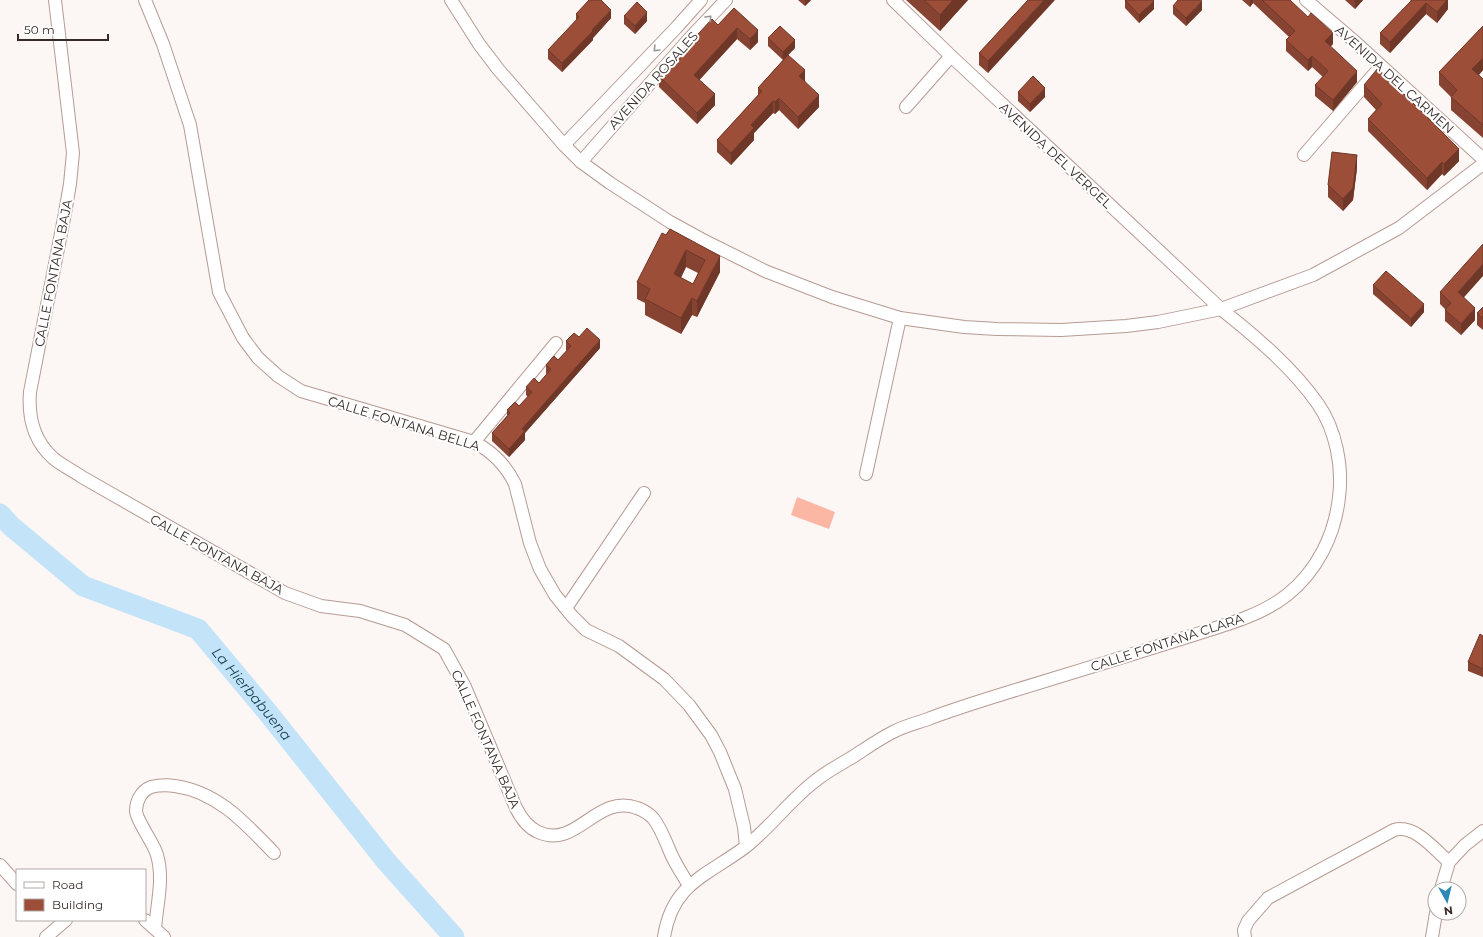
<svg xmlns="http://www.w3.org/2000/svg" width="1483" height="937" viewBox="0 0 1483 937" font-family="Montserrat,sans-serif">
  <style>
    .garden { fill: #fbb7a4 }
    .lines { fill: none; stroke-linecap: round; stroke-linejoin: round }
    .river { stroke: #c3e4f8; stroke-width: 21 }
    .minor-casing { stroke: #b69b93; stroke-width: 14 }
    .minor { stroke: #fff; stroke-width: 12 }
    .wall { fill: #874331; fill-rule: evenodd }
    .shaded-wall { fill: #6e3728 }
    .building { fill: #9d4e39; stroke: #6e3728; fill-rule: evenodd }
    .oneway { stroke: #9a9594 }
    .labels { text-anchor: middle; dominant-baseline: central; stroke-width: 4; stroke-linejoin: round; paint-order: stroke }
    .street-label { font-size: 13px; fill: #362b28; stroke: #fff }
    .water-label { font-size: 14px; font-style: italic; fill: #1a4256; stroke: #fff }
  </style>
  <rect width="100%" height="100%" fill="#fcf6f4"/>
  <polygon class="garden" points="797,497 835,512 829,529 791,515"/>
  <g class="lines">
    <path class="river" id="s1" d="M0,514L11,526L83,586L198,629L269,714L386,861L454,937"/>
    <defs>
      <g id="minor">
        <path d="M55,0L73,153L70,184L65,213L30,392C28,417 34,441 53,458C61,465 72,470 82,477L285,593L321,606L360,611L405,625L444,649L465,687L516,808C521,818 527,827 538,832C577,850 596,793 637,808C643,810 649,814 653,818C661,828 666,842 671,854C676,865 683,875 689,886"/>
        <path d="M145,0L163,44L190,125L219,292L243,338L258,358L278,376L301,391L474,442C493,452 506,465 515,484L530,543L540,569L555,595L572,616L586,630L619,646L664,679L689,705L711,735L720,752L735,789L744,827L746,846"/>
        <polyline points="451,0 479,44 498,69 564,145 581,162 610,183 670,222 701,239 765,271 832,297 900,318 964,327 997,329 1061,330 1126,326 1158,322 1221,309 1313,275 1399,228 1483,164"/>
        <polyline points="1306,0 1354,41 1483,159"/>
        <polyline points="906,107 951,56"/>
        <polyline points="564,145 676,28 701,0"/>
        <polyline points="1304,155 1375,73"/>
        <polyline points="581,162 689,39 726,0"/>
        <polyline points="474,442 556,343"/>
        <polyline points="866,474 900,318"/>
        <polyline points="566,608 644,493"/>
        <polyline points="0,865 17,884"/>
        <polyline points="1441,889 1449,862 1465,845 1483,831"/>
        <polyline points="145,920 164,937"/>
        <path d="M155,928C157,904 164,879 157,855C154,843 137,822 136,811C136,801 141,791 151,787C159,785 167,785 175,786C218,792 246,824 274,853"/>
        <polyline points="46,937 66,920"/>
        <path d="M664,937C672,884 706,876 744,848C770,828 789,801 815,781C826,772 839,765 851,758C865,749 879,739 893,732C904,726 917,723 928,719C954,709 980,701 1006,693C1066,675 1127,656 1187,637C1221,626 1259,617 1287,595C1317,571 1335,535 1339,497C1343,467 1336,430 1318,404C1292,367 1256,337 1221,309L951,56L893,0"/>
        <path d="M1245,937L1244,930L1248,921L1268,898L1394,830C1415,824 1434,849 1449,862"/>
        <polyline points="1432,937 1436,913"/>
      </g>
    </defs>
    <use href="#minor" class="minor-casing"/>
    <use href="#minor" class="minor"/>
  </g>
  <g class="wall">
    <polygon points="798,0 811,0 805,6"/>
    <polygon points="906,0 968,0 940,31"/>
    <polygon points="1028,0 988,73 979,65 979,53"/>
    <polygon points="1125,0 1154,9 1139,23 1125,8"/>
    <polygon points="1242,0 1290,0 1333,44 1330,46 1357,82 1333,111 1315,96 1315,85 1323,77 1312,67 1308,71 1286,51 1286,40 1289,37 1253,3 1250,7"/>
    <polygon points="1345,0 1363,0 1355,9"/>
    <polygon points="1410,0 1448,0 1448,9 1437,23 1426,14 1390,53 1380,44 1380,33 1411,1"/>
    <polygon points="1173,6 1202,10 1186,26 1173,14"/>
    <polygon points="734,8 758,42 750,50 737,39 699,80 715,105 697,124 659,87 659,76 718,25"/>
    <polygon points="576,14 611,18 593,38 593,40 562,72 548,59 548,50 576,21"/>
    <polygon points="624,16 647,21 635,34 624,24"/>
    <polygon points="1483,26 1483,70 1479,75 1483,79 1483,138 1451,110 1451,97 1439,85 1439,72"/>
    <polygon points="768,38 795,48 788,55 805,81 819,107 798,129 779,110 775,114 773,113 754,133 754,140 731,165 717,152 717,140 758,95 758,88 783,60 768,46"/>
    <polygon points="1364,85 1394,87 1459,161 1444,176 1442,174 1427,190 1368,131 1368,119 1376,110 1364,97"/>
    <polygon points="1018,92 1045,97 1030,112 1018,101"/>
    <polygon points="1357,168 1353,200 1343,211 1328,197 1328,185"/>
    <path d="M670,229L720,272L697,317L692,315L681,334L645,315V303L637,299V282ZM686,267L698,273L693,284L681,278Z"/>
    <polygon points="1373,285 1424,312 1411,327 1373,294"/>
    <polygon points="1440,292 1464,297 1475,320 1461,335 1445,321 1445,309 1440,304"/>
    <polygon points="1483,307 1483,330 1477,325 1477,313"/>
    <polygon points="579,337 600,348 525,433 525,440 509,457 492,441 492,433 507,416 507,410 519,406 528,397 526,395 526,387 539,383 547,374 546,373 546,365 558,360 567,351 566,350 566,341"/>
    <polygon points="1483,636 1483,677 1468,671 1468,662"/>
  </g>
  <g class="shaded-wall">
    <polygon points="805,0 811,0 805,6"/>
    <polygon points="953,0 968,0 940,31 940,15"/>
    <polygon points="1044,0 1055,0 988,73 988,61"/>
    <polygon points="1250,0 1253,0 1253,3 1250,7"/>
    <polygon points="1355,0 1363,0 1355,9"/>
    <polygon points="1447,0 1448,0 1448,9 1437,23 1437,12"/>
    <polygon points="1154,1 1154,9 1139,23 1139,15"/>
    <polygon points="1202,1 1202,10 1186,26 1186,18"/>
    <polygon points="1426,3 1426,14 1390,53 1390,42"/>
    <polygon points="611,10 611,18 593,38 593,40 562,72 562,63"/>
    <polygon points="647,12 647,21 635,34 635,26"/>
    <polygon points="737,28 737,39 694,86 694,75"/>
    <polygon points="758,30 758,42 750,50 750,39"/>
    <polygon points="1333,33 1333,44 1325,53 1325,41"/>
    <polygon points="795,40 795,48 783,60 783,52"/>
    <polygon points="1312,56 1312,67 1308,71 1308,60"/>
    <polygon points="1483,58 1483,70 1472,82 1472,69"/>
    <polygon points="805,70 805,81 799,76"/>
    <polygon points="1357,71 1357,82 1333,111 1333,100"/>
    <polygon points="1045,88 1045,97 1030,112 1030,104"/>
    <polygon points="715,94 715,105 697,124 697,113"/>
    <polygon points="819,95 819,107 798,129 798,117"/>
    <polygon points="779,98 779,110 775,114 775,102"/>
    <polygon points="773,101 773,113 754,133 754,140 731,165 731,153 751,125"/>
    <polygon points="1459,149 1459,161 1444,176 1444,164"/>
    <polygon points="1357,155 1357,168 1353,200 1343,211 1343,199"/>
    <polygon points="1442,162 1442,174 1427,190 1427,178"/>
    <polygon points="686,250 686,267 674,291 674,274"/>
    <polygon points="720,256 720,272 697,317 697,301"/>
    <polygon points="1483,264 1483,276 1458,304 1458,292"/>
    <polygon points="692,298 692,315 681,334 681,318"/>
    <polygon points="1424,304 1424,312 1411,327 1411,319"/>
    <polygon points="1475,308 1475,320 1461,335 1461,324"/>
    <polygon points="600,340 600,348 525,433 525,440 509,457 509,449 522,429"/>
  </g>
  <g class="building">
    <polygon points="589,0 601,0 611,10 592,30 593,31 562,63 548,50 579,17 576,14"/>
    <polygon points="924,0 953,0 940,15"/>
    <polygon points="1028,0 1044,0 988,61 979,53"/>
    <polygon points="1125,0 1153,0 1154,1 1139,15"/>
    <polygon points="1178,0 1200,0 1202,1 1186,18 1173,6"/>
    <polygon points="1262,0 1290,0 1308,17 1311,13 1333,33 1325,41 1357,71 1333,100 1315,85 1328,71 1312,56 1308,60 1286,40 1295,31"/>
    <polygon points="1412,0 1447,0 1437,12 1426,3 1390,42 1380,33"/>
    <polygon points="637,2 647,12 635,26 624,16"/>
    <polygon points="734,8 758,30 750,39 737,28 694,75 715,94 697,113 659,76 712,19 718,25"/>
    <polygon points="780,26 795,40 783,52 768,38"/>
    <polygon points="1483,26 1483,58 1472,69 1483,79 1483,125 1451,97 1457,90 1439,72"/>
    <polygon points="788,55 805,70 799,76 819,95 798,117 779,98 775,102 773,101 751,125 754,128 731,153 717,140 762,91 758,88"/>
    <polygon points="1378,68 1394,87 1396,86 1459,149 1444,164 1442,162 1427,178 1368,119 1382,104 1364,85"/>
    <polygon points="1033,76 1045,88 1030,104 1018,92"/>
    <polygon points="1332,152 1357,155 1353,188 1343,199 1328,185"/>
    <path d="M670,229L720,256L697,301L692,298L681,318L645,299L650,289L637,282L662,233L666,235ZM686,250L705,260L693,284L674,274Z"/>
    <polygon points="1483,244 1483,264 1458,292 1475,308 1461,324 1445,310 1451,303 1440,292"/>
    <polygon points="1386,271 1424,304 1411,319 1373,285"/>
    <polygon points="1483,307 1483,319 1477,313"/>
    <polygon points="587,328 600,340 522,429 525,431 509,449 492,433 510,413 507,410 515,402 519,406 532,392 526,387 534,378 539,383 551,369 546,365 554,356 558,360 571,346 566,341 574,333 579,337"/>
    <polygon points="1480,634 1483,636 1483,669 1468,662"/>
  </g>
  <defs><path id="oneway-chevron" d="M-2-3.5L2.5 0L-2 3.5" fill="none" stroke-width="1.6" stroke-linecap="round" stroke-linejoin="round"/></defs>
  <g class="oneway">
    <use href="#oneway-chevron" transform="translate(709 18) rotate(-47)"/>
    <use href="#oneway-chevron" transform="translate(656 49) rotate(134)"/>
  </g>
  <g class="labels">
    <g class="street-label">
      <text transform="translate(1395 79) rotate(42)">AVENIDA DEL CARMEN</text>
      <text transform="translate(653 80) rotate(-48)">AVENIDA ROSALES</text>
      <text transform="translate(1056 155) rotate(43)">AVENIDA DEL VERGEL</text>
      <text transform="translate(53 273) rotate(-79)">CALLE FONTANA BAJA</text>
      <text transform="translate(404 423) rotate(17)">CALLE FONTANA BELLA</text>
      <text transform="translate(217 554) rotate(29)">CALLE FONTANA BAJA</text>
      <text transform="translate(1167 642) rotate(-18)">CALLE FONTANA CLARA</text>
      <text transform="translate(486 739) rotate(66)">CALLE FONTANA BAJA</text>
    </g>
    <g class="water-label">
      <text stroke="none"><textPath href="#s1" startOffset="317">La Hierbabuena</textPath></text>
    </g>
  </g>
  <rect x="16" y="869" width="130" height="52" fill="#ffffff" stroke="#afaaa9"/>
  <rect x="24" y="882" width="20" height="6" fill="#ffffff" stroke="#afaaa9"/>
  <text x="52" y="889" font-size="12" fill="#362b28">Road</text>
  <rect x="24" y="899" width="20" height="12" fill="#9d4e39" stroke="#afaaa9"/>
  <text x="52" y="909" font-size="12" fill="#362b28">Building</text>
  <g transform="translate(1447 901) rotate(172)"><circle r="19" fill="#ffffff" stroke="#afaaa9"/>
  <path d="M0-3L7 15L0 10L-7 15Z" fill="#2c89b5"/>
  <text y="-6" font-size="11" font-weight="bold" text-anchor="middle" fill="#362b28">N</text>
  </g>
  <path d="M18 34v6h90v-6" fill="none" stroke="#362b28" stroke-width="2"/>
  <text x="24" y="34" font-size="12" fill="#362b28" stroke="#ffffff" stroke-width="3" paint-order="stroke">50 m</text>
</svg>
